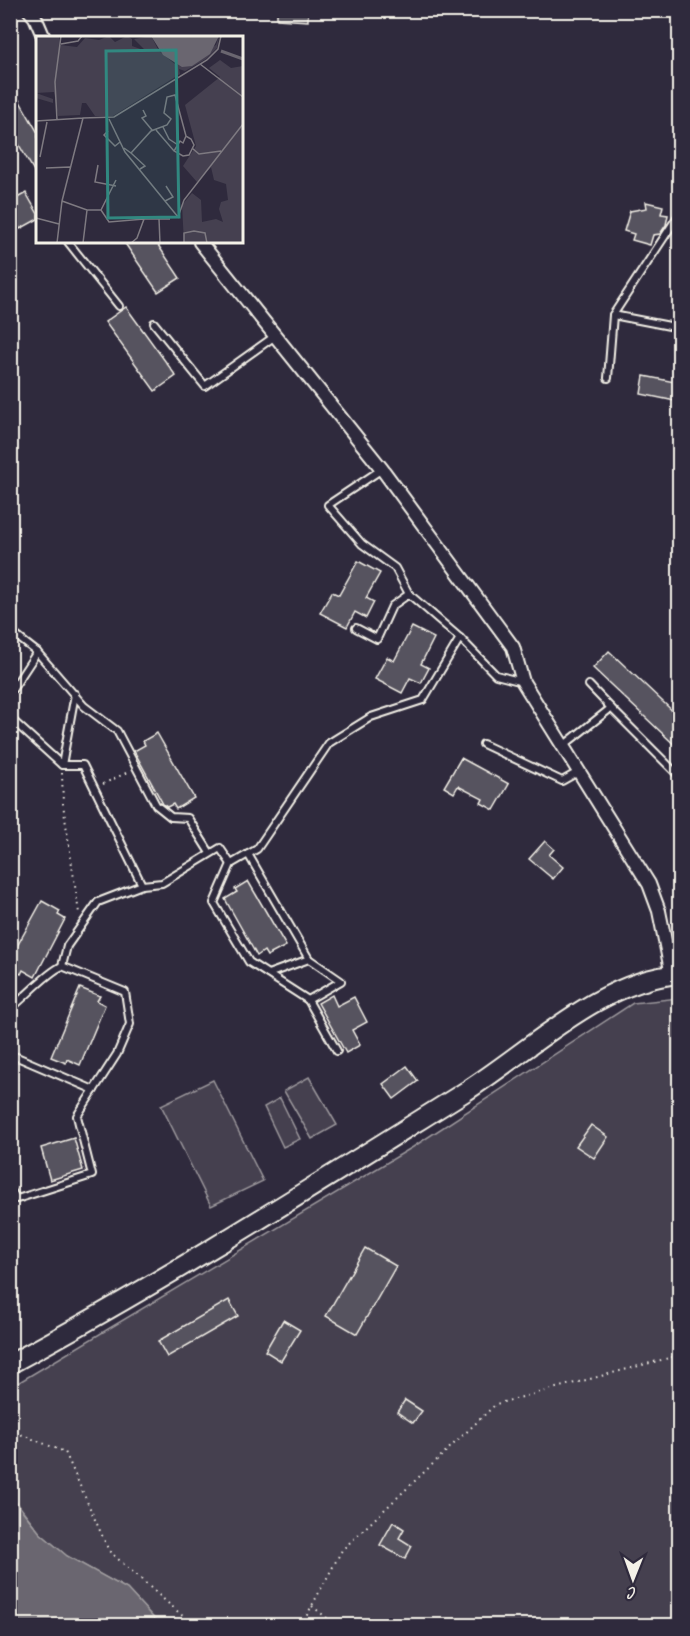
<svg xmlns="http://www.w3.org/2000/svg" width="690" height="1636" viewBox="0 0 690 1636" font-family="Caveat,sans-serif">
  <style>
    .green { fill: #454050; stroke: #9c989c; stroke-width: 1.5 }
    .water { fill: #6a6670; stroke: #a19ea0; stroke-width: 1.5 }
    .building { fill: #56525f; stroke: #f4f1e8; stroke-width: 1.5 }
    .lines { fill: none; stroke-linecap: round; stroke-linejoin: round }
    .service-casing { stroke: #f4f1e8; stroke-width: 10 }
    .minor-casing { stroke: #f4f1e8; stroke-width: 16 }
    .secondary-casing { stroke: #f4f1e8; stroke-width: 22 }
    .path { stroke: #f4f1e8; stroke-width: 2; stroke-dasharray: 1.5 4.5; stroke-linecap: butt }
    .service { stroke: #2f2a3d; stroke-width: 6 }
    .minor { stroke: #2f2a3d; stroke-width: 12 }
    .secondary { stroke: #2f2a3d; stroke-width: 18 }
    .inset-river { fill: none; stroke: #6a6670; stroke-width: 3 }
    .inset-road { fill: none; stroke: #7e7a81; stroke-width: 1.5 }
    .view { fill: #318880; fill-opacity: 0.15; stroke: #318880; stroke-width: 3 }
    .inset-edge { fill: none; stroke: #f4f1e8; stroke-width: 3 }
  </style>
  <rect width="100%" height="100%" fill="#2f2a3d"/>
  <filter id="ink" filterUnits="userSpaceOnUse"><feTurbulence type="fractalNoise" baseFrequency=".0167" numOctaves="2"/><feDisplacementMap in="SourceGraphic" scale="12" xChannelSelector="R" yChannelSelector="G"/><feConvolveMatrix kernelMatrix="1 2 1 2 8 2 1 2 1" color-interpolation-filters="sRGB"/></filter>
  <g filter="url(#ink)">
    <g class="green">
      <polygon points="679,998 679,1625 160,1625 127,1589 67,1556 40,1533 11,1495 11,1387 413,1147 633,1003"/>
      <polygon points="309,1077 337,1125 312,1139 284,1091"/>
      <polygon points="213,1080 263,1181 211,1206 161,1105"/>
      <polygon points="280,1098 300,1139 283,1147 264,1107"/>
    </g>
    <polygon class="water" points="10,1495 40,1533 67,1556 127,1589 160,1625 11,1625"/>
    <g class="building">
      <polygon points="277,10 308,10 308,21 277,19"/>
      <polygon points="10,84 38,133 38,178 10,129"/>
      <polygon points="26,193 38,214 38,219 20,229 10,212 10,202"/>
      <polygon points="646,202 663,206 661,214 668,215 666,225 660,234 653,235 650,245 632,240 634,234 624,231 630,211 647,208"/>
      <polygon points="124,242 156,242 180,278 158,292"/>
      <polygon points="126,307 176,376 155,391 105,322"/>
      <polygon points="644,376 680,383 680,402 641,394"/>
      <polygon points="358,561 380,573 366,598 374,602 366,618 355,612 347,627 320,613 332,592 339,595"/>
      <polygon points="412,627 434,638 421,664 429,668 421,683 410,678 402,693 375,679 387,657 394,661"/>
      <polygon points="609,651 680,718 680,750 593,668"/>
      <polygon points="157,733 194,798 176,809 173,804 167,807 163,804 134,751 145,745 143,741"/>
      <polygon points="461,758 509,784 494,810 481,803 483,799 458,786 454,793 444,787"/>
      <polygon points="545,841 554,849 549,855 563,867 553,879 529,859"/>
      <polygon points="248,881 286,946 267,956 264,951 257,956 225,899 237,892 235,889"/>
      <polygon points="42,901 60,911 58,915 65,919 35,977 23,970 21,974 10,969 10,959"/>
      <polygon points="80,988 100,996 97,1001 105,1005 80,1065 67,1059 66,1063 51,1057"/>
      <polygon points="332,995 337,1006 354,997 367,1022 352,1030 360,1045 346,1053 318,1003"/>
      <polygon points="407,1066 418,1081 394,1099 383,1084"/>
      <polygon points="591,1125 608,1137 594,1158 576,1146"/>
      <polygon points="74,1138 83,1170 50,1180 41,1148"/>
      <polygon points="365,1248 396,1266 357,1334 326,1316"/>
      <polygon points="229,1300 238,1316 167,1357 158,1341"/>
      <polygon points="283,1320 300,1330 281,1361 265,1351"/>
      <polygon points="405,1400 422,1411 413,1423 397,1412"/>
      <polygon points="393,1522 404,1529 399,1538 412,1546 405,1559 380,1545"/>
    </g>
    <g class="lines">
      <defs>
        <g id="service">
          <polyline points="68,242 119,306"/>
          <polyline points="613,315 680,328"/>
          <polyline points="154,323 205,386 275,336"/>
          <polyline points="608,378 613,315 680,213"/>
          <polyline points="382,469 328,505 362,544 395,568 409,594 460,638"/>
          <polyline points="356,628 377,639 392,606 409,594"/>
          <polyline points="10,631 37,652 84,706 117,731 156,805 171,817 188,818 210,853"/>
          <polyline points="589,685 611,708"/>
          <polyline points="10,693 37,652"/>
          <polyline points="10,718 62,765 83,765 142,885"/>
          <polyline points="483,744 562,781 578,772"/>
          <polyline points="563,746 611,708 680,777"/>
          <polyline points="62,765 75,694"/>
          <polyline points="248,854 309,959 341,981 308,1000 337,1051"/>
          <polyline points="677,856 680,853"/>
          <polyline points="231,864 214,903 249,962 308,1000"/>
          <polyline points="268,974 309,959"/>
          <path d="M10,1009C27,996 45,974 62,966"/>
          <polyline points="10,1054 94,1090"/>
          <polyline points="10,1189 17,1199 92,1175 77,1116 117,1054 130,1024 125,992 62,966 67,946 98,902 142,885 162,883 220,848 231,864 257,849 329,743 371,717 423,700 460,638 496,675 523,682"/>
        </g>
        <g id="minor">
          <polyline points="29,10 35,17 44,38"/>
          <polyline points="200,242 382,469 513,647 523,682 649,884 659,911 672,975"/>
        </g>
        <path id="secondary" d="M10,1364C165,1281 314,1186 463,1093C529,1052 599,980 680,974"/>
      </defs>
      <use href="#service" class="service-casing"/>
      <use href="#minor" class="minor-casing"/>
      <use href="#secondary" class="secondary-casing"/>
      <g class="path">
        <polyline points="62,773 63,804 79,913"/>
        <polyline points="103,784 128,772"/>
        <polyline points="10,1430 65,1452 109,1551 194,1626"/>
        <polyline points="312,1606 337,1626"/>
        <polyline points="301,1626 342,1550 496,1404 680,1355"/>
      </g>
      <use href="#service" class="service"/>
      <use href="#minor" class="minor"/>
      <use href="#secondary" class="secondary"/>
    </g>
  </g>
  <g transform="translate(36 36)">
    <rect width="207" height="207" fill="#2f2a3d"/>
    <path d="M0,0H23L24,9L41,11L49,2L63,4L73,0L79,6L91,0L96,3V10L110,15L98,3L115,0L123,15L140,29L180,9L183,0L181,12L170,23L149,35L143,33L144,38L77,80H59L50,67H46L44,79L22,80L18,56L0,57L17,63V67L0,62ZM184,24L195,32L207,30V207H148L146,169L156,157L165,164L166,186L180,183L187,186L183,173L185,166L192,164L190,148L178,144L175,131L161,146L147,130L160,110L149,69L184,41L173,32Z" fill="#454050"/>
    <path d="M115,0H183L174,18L156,30L146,31L127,19Z" fill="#6a6670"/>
    <path class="inset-river" d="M185,15L207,23"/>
    <path class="inset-road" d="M25,8L42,5L46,0M164,28L207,61M107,74L110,80L106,82L116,94M73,83L89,116L142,181L148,164L207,88M21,84L19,46L25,0M0,85L47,82M127,91L133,103L142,109M120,94L138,115L147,120L153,119L158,109L155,103L150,100L147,107L144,105L138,115M72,95L68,99L79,110L84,106M88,112L95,117L115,95L131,89L135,83L128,77L131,61L139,59L150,100M156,112L163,118L185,115M95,117L109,130L104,133M4,121L11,86M62,129L59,146L80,150M10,132L34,131M26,165L51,174H65L73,186L108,183L101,202L95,207M129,165L137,161L130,150M65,174L80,144M0,182L23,188M108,183H134M123,183L124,207M21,207L26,165L47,82L78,81L171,24L182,13L185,0M47,207L51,174M148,207V197L158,195L169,197L171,207"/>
    <path class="view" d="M140,14L143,181L72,182L70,15Z"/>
    <rect width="207" height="207" class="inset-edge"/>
  </g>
  <rect width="690" height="1636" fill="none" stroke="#2f2a3d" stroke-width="36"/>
  <rect x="18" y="18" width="654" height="1600" fill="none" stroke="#f4f1e8" stroke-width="2" filter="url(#ink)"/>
  <g transform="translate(633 1579) rotate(181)" stroke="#2f2a3d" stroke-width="4.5" paint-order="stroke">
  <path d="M0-4.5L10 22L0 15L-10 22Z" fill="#f4f1e8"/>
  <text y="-9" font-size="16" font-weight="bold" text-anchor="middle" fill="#f4f1e8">С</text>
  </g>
</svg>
